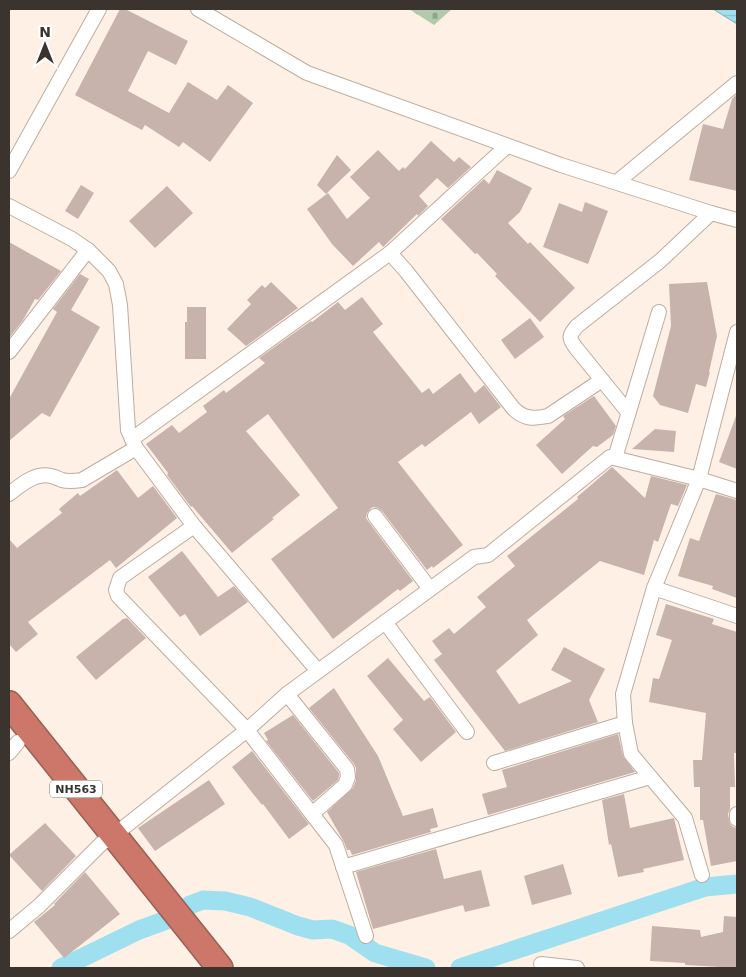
<svg xmlns="http://www.w3.org/2000/svg" width="746" height="977" viewBox="0 0 746 977" font-family="'DejaVu Sans',sans-serif">
  <style>
    .cemetery { fill: url(#cemetery-stones) }
    .water { fill: url(#water-rules); stroke: #80acb5 }
    .lines { fill: none; stroke-linecap: round; stroke-linejoin: round }
    .canal { stroke: #9ee0ef; stroke-width: 19 }
    .building { fill: #c8b2ac }
    .street-casing { stroke: #bdac9f; stroke-width: 16 }
    .highway-casing { stroke: #995f55; stroke-width: 28 }
    .street { stroke: #fff; stroke-width: 14 }
    .highway { stroke: #cc776a; stroke-width: 25 }
    .labels { text-anchor: middle; dominant-baseline: central; stroke-width: 4.5; stroke-linejoin: round; paint-order: stroke }
    .shield { fill: #fff; stroke: #75706d; stroke-width: 1 }
    .shield-label { font-size: 11px; font-weight: bold; fill: #3a332e }
  </style>
  <defs>
    <pattern id="cemetery-stones" width="16" height="16" patternUnits="userSpaceOnUse" patternTransform="scale(1.25)"><rect width="16" height="16" fill="#b1caac"/><path d="M2 7V4a2 2 0 0 1 4 0v3zM10 15v-3a2 2 0 0 1 4 0v3z" fill="#91a58c"/></pattern>
    <pattern id="water-rules" width="6" height="5" patternUnits="userSpaceOnUse" patternTransform="scale(1.25)"><rect width="6" height="5" fill="#9ee0ef"/><path d="M0 2.5h6" fill="none" stroke="#89c1cd"/></pattern>
  </defs>
  <rect width="100%" height="100%" fill="#fff0e5"/>
  <polygon class="cemetery" points="409,9 452,9 434,25"/>
  <polygon class="water" points="713,9 737,9 737,24"/>
  <g class="lines">
    <g class="canal">
      <polyline points="61,968 139,930 172,918 190,905 203,900 225,901 250,907 298,926 313,930 332,929 349,935 375,953 426,968"/>
      <polyline points="460,968 705,887 737,884"/>
    </g>
  </g>
  <g class="building">
    <polygon points="120,9 125,9 188,41 176,65 148,51 128,91 169,113 188,82 217,100 228,85 253,103 210,162 183,142 179,147 145,125 142,130 75,95"/>
    <polygon points="736,95 737,95 737,191 689,180 703,124 723,129 732,99"/>
    <polygon points="431,141 454,162 459,157 471,167 448,188 437,178 419,196 428,206 418,216 417,214 383,247 379,242 353,266 332,244 307,209 328,193 347,219 370,198 350,177 378,150 399,171 403,167 405,169"/>
    <polygon points="337,155 351,170 326,194 317,185"/>
    <polygon points="497,170 532,188 520,212 508,223 528,244 530,242 575,288 540,322 495,276 497,274 477,253 475,254 441,219 484,179 489,184"/>
    <polygon points="81,185 94,193 78,219 65,211"/>
    <polygon points="167,186 193,213 155,248 129,221"/>
    <polygon points="585,202 608,211 588,264 543,247 559,203 582,212"/>
    <polygon points="9,242 61,271 38,300 35,299 23,320 9,338"/>
    <polygon points="80,274 89,279 71,310 100,327 50,417 42,413 9,441 9,399 57,312 53,309"/>
    <polygon points="271,282 298,308 246,346 227,329 251,304 247,300 262,285 265,288"/>
    <polygon points="707,282 717,336 709,372 710,372 706,387 696,384 688,413 660,405 653,396 671,326 669,284"/>
    <polygon points="362,297 383,324 373,332 422,393 429,388 433,394 460,373 475,393 484,385 501,407 479,424 471,412 425,447 422,444 398,462 463,545 433,568 432,566 427,570 382,511 378,508 373,507 370,509 367,513 366,518 368,521 413,581 400,591 398,589 333,639 271,559 338,508 268,414 246,431 300,495 272,518 274,519 232,553 192,506 191,507 167,475 168,473 146,444 172,425 179,433 207,412 203,406 224,390 226,393 265,363 259,358 311,321 312,322 338,302 345,310"/>
    <polygon points="187,307 206,307 206,359 185,359 185,322 187,322"/>
    <polygon points="530,318 544,337 515,359 501,340"/>
    <polygon points="594,396 616,426 613,435 597,447 593,446 562,474 536,445 565,419 563,416"/>
    <polygon points="736,416 737,417 737,469 719,462"/>
    <polygon points="655,429 676,431 674,452 632,449"/>
    <polygon points="612,467 645,498 651,476 687,485 678,506 671,504 658,542 654,540 644,575 600,561 527,620 538,635 496,671 519,704 572,681 551,670 564,647 605,669 589,700 598,722 505,751 434,660 442,654 432,641 449,628 454,634 486,607 477,597 515,566 507,556 578,499 577,497"/>
    <polygon points="117,470 138,498 153,486 177,518 116,568 110,560 28,622 38,634 16,652 9,644 9,539 17,548 62,513 59,509 78,493 80,496"/>
    <polygon points="716,494 737,500 737,598 712,589 713,586 678,576 690,538 699,541"/>
    <polygon points="182,551 218,597 234,586 248,602 200,636 185,614 180,617 148,577"/>
    <polygon points="666,604 714,619 712,624 737,632 737,753 734,753 735,787 730,787 730,809 728,814 730,824 733,827 737,828 737,861 711,866 703,820 700,820 700,787 694,787 693,760 702,760 706,713 649,702 653,678 659,679 672,640 656,635"/>
    <polygon points="127,618 146,638 96,680 76,657 123,619"/>
    <polygon points="388,658 424,701 430,697 456,732 421,762 393,729 403,720 367,676"/>
    <polygon points="334,688 378,756 403,816 433,808 438,827 430,829 431,832 352,855 350,850 347,850 344,842 327,812 353,788 356,780 356,768 354,764 309,708"/>
    <polygon points="293,715 339,773 339,776 338,780 313,801 266,741 268,740 264,733"/>
    <polygon points="618,734 623,756 635,772 488,815 482,794 507,787 502,770"/>
    <polygon points="252,751 309,824 289,839 263,804 262,805 232,767"/>
    <polygon points="209,780 225,804 155,851 138,828"/>
    <polygon points="624,794 630,828 674,818 684,860 643,869 644,872 618,877 611,844 609,845 602,800"/>
    <polygon points="45,823 76,856 42,891 9,855"/>
    <polygon points="436,849 444,879 481,870 490,906 465,912 463,905 373,929 356,872"/>
    <polygon points="563,864 572,894 532,905 524,876"/>
    <polygon points="85,872 120,914 64,958 34,922 55,905 54,904"/>
    <polygon points="724,916 737,917 737,968 721,968 721,967 685,965 685,963 650,961 652,926 700,930 701,937 723,932"/>
  </g>
  <g class="lines">
    <defs>
      <g id="street">
        <polyline points="198,9 307,73 561,165 711,213 737,220"/>
        <path d="M507,146L390,253L406,271L513,408C523,419 533,419 548,416L602,380"/>
        <polyline points="9,171 99,9"/>
        <polyline points="617,182 737,83"/>
        <polyline points="9,206 72,239 88,250 109,271 116,284 120,305 128,430 136,448 194,526 318,671"/>
        <polyline points="9,352 88,250"/>
        <path d="M628,412L576,348C568,337 569,336 577,326L660,261L711,213"/>
        <polyline points="132,439 390,253"/>
        <polyline points="615,458 659,312"/>
        <path d="M9,494C21,485 35,472 51,476C55,477 59,479 62,480C69,482 75,481 82,480L136,448"/>
        <polyline points="375,516 430,589"/>
        <polyline points="194,526 120,578 116,590 118,596 247,730 336,845 366,936"/>
        <polyline points="654,588 737,616"/>
        <polyline points="385,622 467,732"/>
        <polyline points="287,694 347,769 348,777 345,785 312,814"/>
        <polyline points="9,753 18,742"/>
        <polyline points="494,763 625,723"/>
        <polyline points="737,819 737,814"/>
        <polyline points="343,867 650,777"/>
        <polyline points="702,875 685,818 631,754 625,723 623,694 654,588 699,479 737,332"/>
        <polyline points="9,931 39,906 102,843 113,836 247,730 287,694 474,557 488,555 610,457 699,479 737,491"/>
        <polyline points="541,964 577,968"/>
      </g>
      <polyline id="highway" points="9,704 220,968"/>
    </defs>
    <use href="#street" class="street-casing"/>
    <use href="#highway" class="highway-casing"/>
    <use href="#street" class="street"/>
    <use href="#highway" class="highway"/>
  </g>
  <g class="labels">
    <rect class="shield" x="50" y="780.5" width="52" height="17" rx="4"/>
    <g class="shield-label">
      <text x="76" y="789">NH563</text>
    </g>
  </g>
  <rect width="746" height="977" fill="none" stroke="#3a332e" stroke-width="20"/>
  <g transform="translate(45 45)" stroke="#ffffff" stroke-width="4" paint-order="stroke">
  <path d="M0-4L9 19L0 12L-9 19Z" fill="#3a332e"/>
  <text y="-8" font-size="14" font-weight="bold" text-anchor="middle" fill="#3a332e">N</text>
  </g>
</svg>
